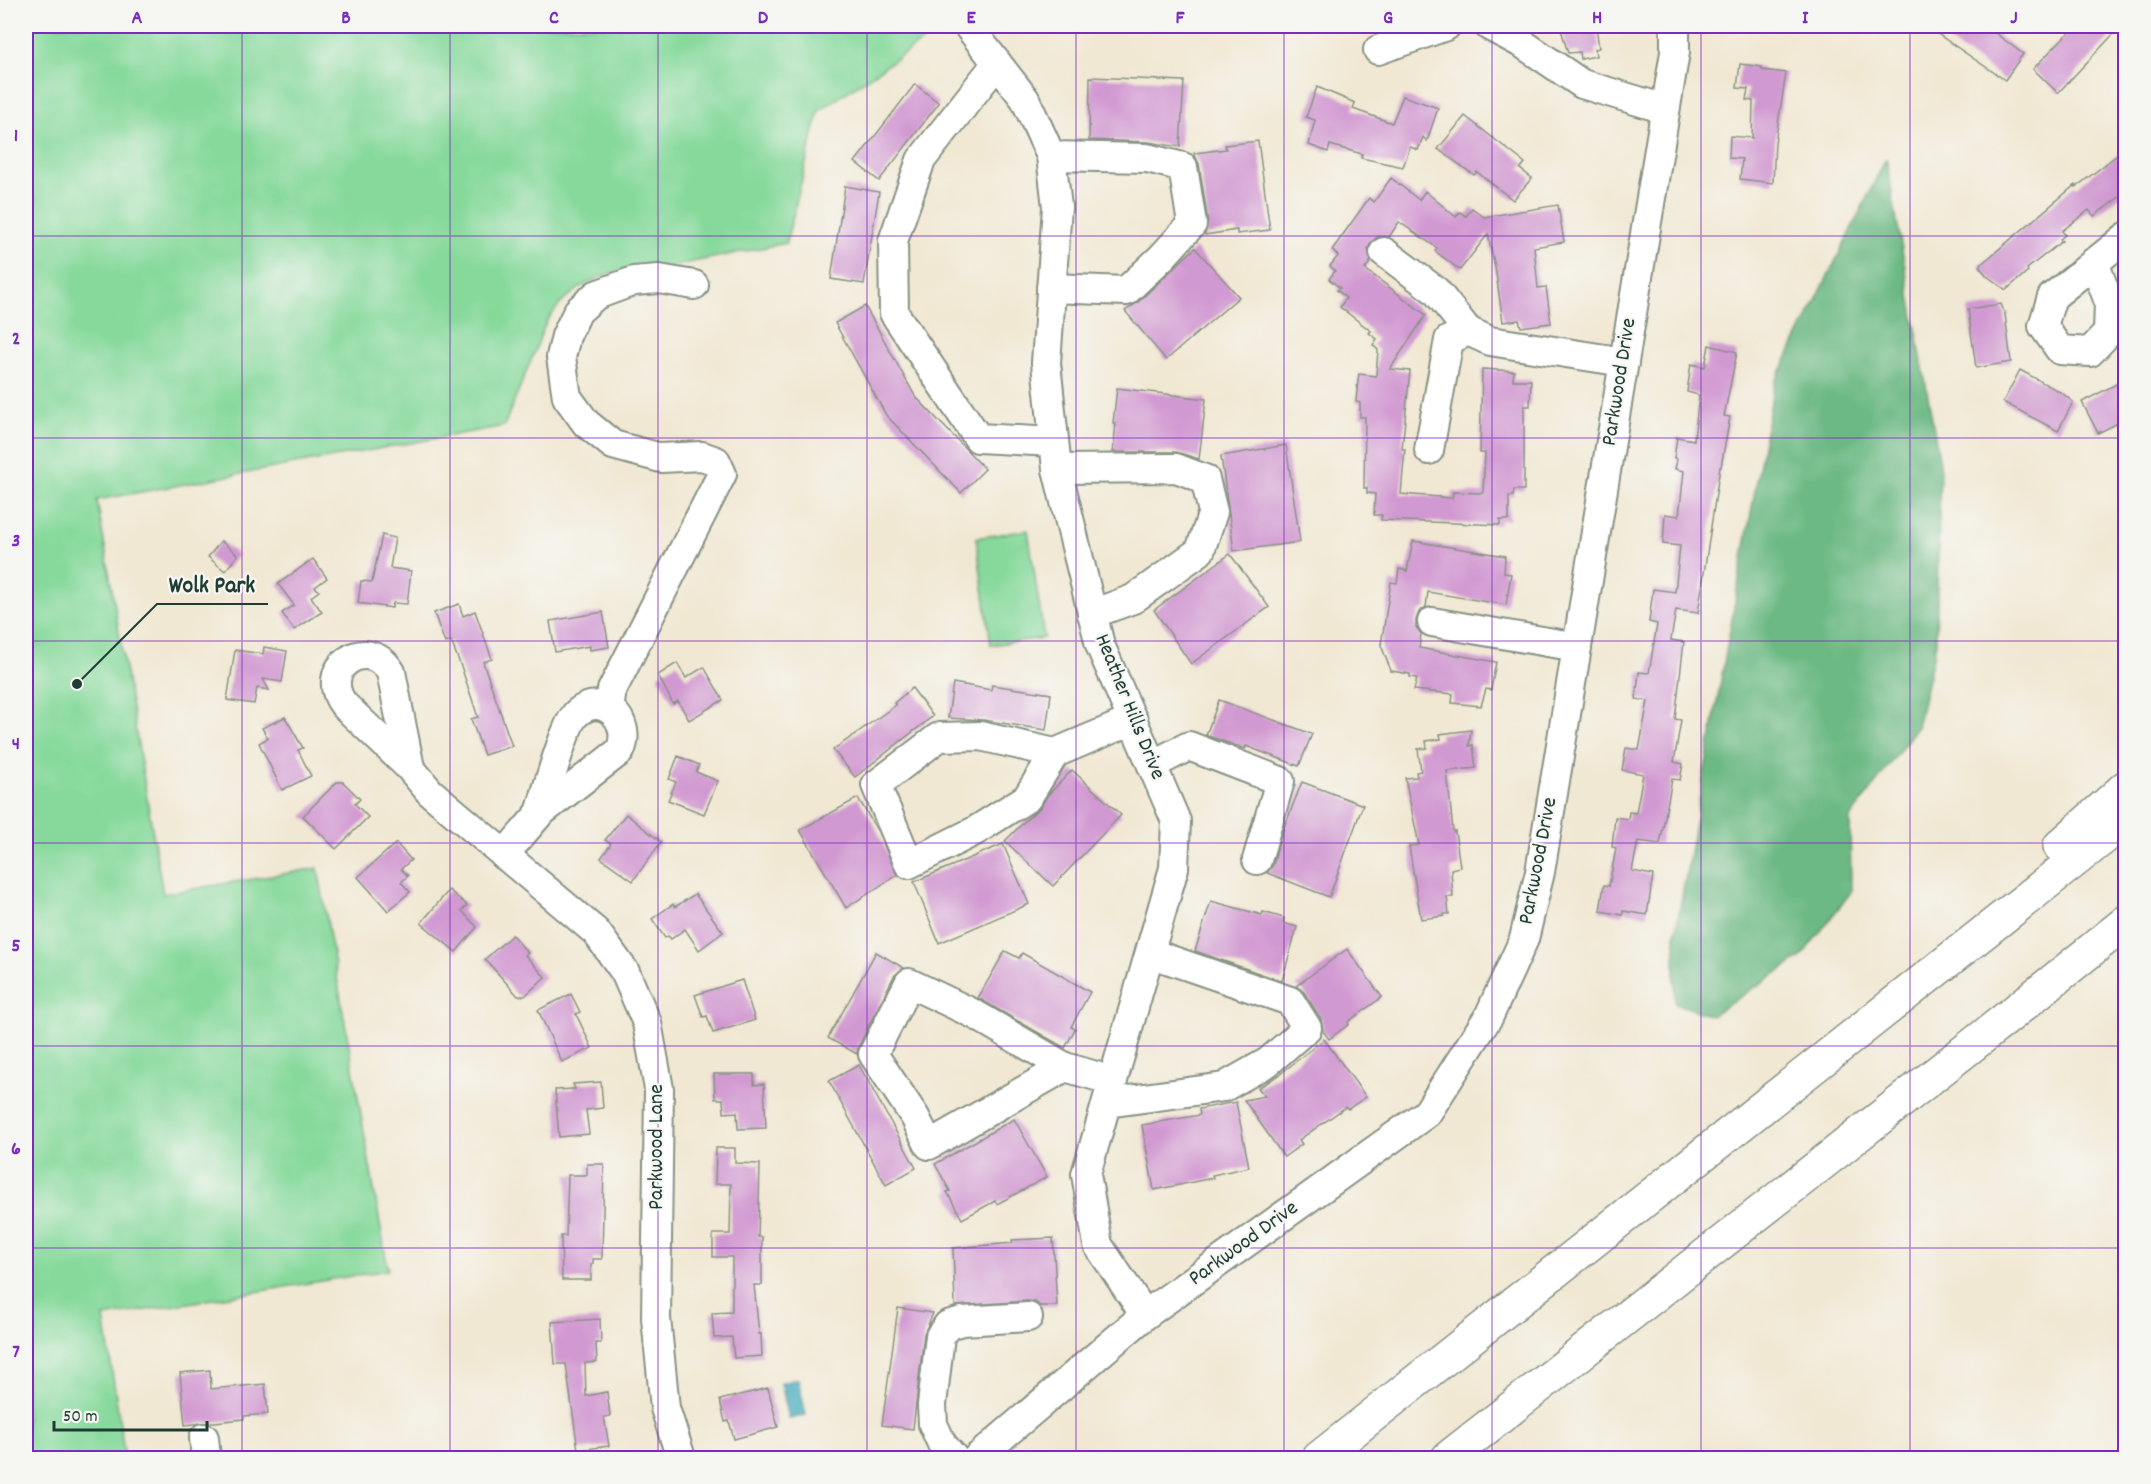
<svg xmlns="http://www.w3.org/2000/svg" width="2151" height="1484" viewBox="0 0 2151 1484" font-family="Dekko,sans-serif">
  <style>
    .green { fill: #86d99b; stroke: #528b68; stroke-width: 1.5 }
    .forest { fill: #6cb983; stroke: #467b5c; stroke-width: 1.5 }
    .water { fill: #40aac0; stroke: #30747a; stroke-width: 1.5 }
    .building { fill: #d199d1 }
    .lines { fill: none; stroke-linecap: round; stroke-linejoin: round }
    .minor-casing { stroke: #889284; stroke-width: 32 }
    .highway-casing { stroke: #889284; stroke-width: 36 }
    .minor { stroke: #fff; stroke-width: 28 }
    .highway { stroke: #fff; stroke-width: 33 }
    .grid { fill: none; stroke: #7b2cbf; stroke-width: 1.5; stroke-opacity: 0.55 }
    .labels { text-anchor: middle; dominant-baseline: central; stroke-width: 4.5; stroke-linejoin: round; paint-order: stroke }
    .street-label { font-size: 22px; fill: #1f3d34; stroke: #f6f6f2 }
    .leader { fill: none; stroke: #1f3d34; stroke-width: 2 }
    .callout-dot { fill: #1f3d34; stroke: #f6f6f2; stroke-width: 2 }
    .callout-label { font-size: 24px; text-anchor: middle; font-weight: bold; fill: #1f3d34; stroke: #f6f6f2; stroke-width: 4.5; stroke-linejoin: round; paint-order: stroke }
    .neatline { fill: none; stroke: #7b2cbf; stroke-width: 2 }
    .grid-label { font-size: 20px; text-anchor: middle; font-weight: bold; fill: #7b2cbf }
  </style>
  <rect width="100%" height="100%" fill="#f6f6f2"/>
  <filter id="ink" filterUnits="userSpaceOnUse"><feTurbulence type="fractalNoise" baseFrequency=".0167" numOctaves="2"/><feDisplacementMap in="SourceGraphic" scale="12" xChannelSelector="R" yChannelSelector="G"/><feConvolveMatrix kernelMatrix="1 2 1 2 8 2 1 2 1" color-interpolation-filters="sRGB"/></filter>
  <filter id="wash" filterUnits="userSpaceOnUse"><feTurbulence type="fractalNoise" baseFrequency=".008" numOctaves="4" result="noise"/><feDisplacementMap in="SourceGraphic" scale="24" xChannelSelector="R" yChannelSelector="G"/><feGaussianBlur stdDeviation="1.35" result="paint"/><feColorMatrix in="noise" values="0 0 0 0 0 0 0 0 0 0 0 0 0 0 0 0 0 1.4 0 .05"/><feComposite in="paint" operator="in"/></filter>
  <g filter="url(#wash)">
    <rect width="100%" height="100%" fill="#f1e8d3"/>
    <g class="green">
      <path d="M26,26H945L819,111L786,243L663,268C620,263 574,282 549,318C542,328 539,342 534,353C524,377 514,401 504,426L97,500L163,894L318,868L388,1270L104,1317L125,1458H26Z"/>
      <polygon points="1028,530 1044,638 991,645 976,538"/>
    </g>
    <polygon class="forest" points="1886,159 1940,464 1936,644 1917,727 1850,818 1851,892 1800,958 1711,1016 1675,1003 1675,936 1774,385"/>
    <polygon class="water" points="798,1379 806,1415 789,1419 781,1383"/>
    <g id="blocks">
      <g class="building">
        <polygon points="1560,26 1596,26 1599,48 1595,49 1596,56 1581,59 1580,52 1568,53"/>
        <polygon points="1926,26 1986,26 2023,54 2005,80"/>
        <polygon points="2078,26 2121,26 2058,93 2033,69 2065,36"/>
        <polygon points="1740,64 1762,67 1762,70 1786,73 1775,143 1773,183 1740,179 1742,159 1729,158 1730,136 1752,138 1753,101 1746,100 1748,89 1737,88"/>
        <polygon points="1090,77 1184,81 1180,147 1148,142 1089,140"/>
        <polygon points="915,84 939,103 879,181 855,162"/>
        <polygon points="1317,87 1355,103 1353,109 1392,123 1403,96 1438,108 1427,141 1423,137 1418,150 1410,147 1403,167 1361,158 1362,154 1330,145 1328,152 1309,145 1315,120 1306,117"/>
        <polygon points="1465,116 1525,163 1520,169 1532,178 1513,200 1477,172 1474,175 1438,149"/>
        <polygon points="1258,141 1270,230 1237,234 1237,230 1205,235 1208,221 1199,164 1194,153 1226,149 1225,145"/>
        <polygon points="2126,148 2126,192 2094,216 2089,210 2062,231 2065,235 2060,239 2062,241 2027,269 2028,271 2006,290 1987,276 1979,266 2075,185 2076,187"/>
        <polygon points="1391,178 1419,200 1425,191 1456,217 1460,212 1466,216 1472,208 1484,217 1558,205 1564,242 1534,247 1538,288 1546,287 1551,323 1521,327 1519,320 1503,322 1495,267 1488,234 1460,270 1435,251 1437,248 1399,222 1389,237 1377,237 1371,243 1368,249 1371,261 1365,269 1426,315 1390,369 1410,371 1402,449 1405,449 1401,494 1452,498 1453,492 1483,493 1485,453 1480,453 1482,369 1514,371 1513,380 1531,380 1530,406 1524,406 1524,490 1514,490 1513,496 1509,496 1509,520 1500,520 1500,525 1381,520 1382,515 1374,515 1375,494 1367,493 1367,488 1364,488 1365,417 1360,417 1360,403 1356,402 1358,380 1359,374 1376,376 1378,350 1373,345 1377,339 1369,333 1371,331 1340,307 1346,298 1337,290 1340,288 1329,279 1335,271 1330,266 1338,256 1332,250 1369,198 1374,202"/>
        <polygon points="845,186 879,192 864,284 831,279"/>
        <polygon points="1195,248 1239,297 1166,360 1125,311 1137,303"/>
        <polygon points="2001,304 2005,314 2011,362 1976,368 1968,309"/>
        <polygon points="865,306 915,396 985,469 961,493 886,415 835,323"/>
        <polygon points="1709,345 1737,352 1724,416 1730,417 1721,467 1720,467 1698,613 1676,610 1671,640 1684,642 1675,719 1681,720 1674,762 1683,764 1680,780 1672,779 1660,844 1638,841 1632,871 1653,875 1647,915 1623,911 1623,915 1600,911 1604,885 1609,886 1616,848 1612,847 1615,817 1628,819 1629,812 1636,813 1643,774 1622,770 1626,748 1639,750 1648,701 1636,699 1639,672 1649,673 1657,624 1649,622 1653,589 1675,592 1680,546 1663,544 1665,514 1679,516 1684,471 1675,469 1677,459 1674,458 1677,437 1694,440 1699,395 1687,392 1691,364 1705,367"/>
        <polygon points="2020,370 2062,393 2073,402 2058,431 2003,402"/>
        <polygon points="2126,379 2126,419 2098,433 2082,402"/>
        <polygon points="1117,388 1206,399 1199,459 1176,452 1113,452 1116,423 1113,423"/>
        <polygon points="1286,445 1300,542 1234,551 1221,456"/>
        <polygon points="382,535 395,538 390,568 411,571 407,604 393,603 392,608 358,603 361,581 372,582"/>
        <polygon points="221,541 238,555 225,571 208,557"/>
        <polygon points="1413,541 1505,556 1504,573 1511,574 1506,605 1428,592 1426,607 1419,612 1416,620 1416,627 1421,634 1419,648 1496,662 1491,690 1486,689 1481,706 1452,703 1453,694 1414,690 1417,678 1410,677 1410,674 1391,671 1381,645 1391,582 1397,583 1399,569 1407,571"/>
        <polygon points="1230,554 1269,607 1191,664 1154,610"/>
        <polygon points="313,559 327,578 315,587 319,591 311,597 322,612 294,630 282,613 294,605 278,584"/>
        <polygon points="459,604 463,616 475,611 492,659 483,662 512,746 484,755 471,719 478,717 462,669 451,641 445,643 434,613"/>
        <polygon points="603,612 609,647 590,650 590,646 555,652 550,621"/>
        <polygon points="264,647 287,651 282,682 263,679 269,690 257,688 254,704 227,700 235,650 263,654"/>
        <polygon points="677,663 686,678 704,667 723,700 689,720 678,701 673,704 658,675"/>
        <polygon points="953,683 991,690 992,685 1051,694 1046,730 983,720 948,718"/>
        <polygon points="912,688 933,716 855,777 833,750 896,705 894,703"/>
        <polygon points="1219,700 1312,734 1299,766 1246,746 1245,749 1206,735"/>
        <polygon points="285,717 303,748 298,750 311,776 282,790 259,743 268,738 262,728"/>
        <polygon points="1471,730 1469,746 1473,745 1476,768 1447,771 1453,832 1455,831 1460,867 1451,869 1453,897 1447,897 1449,914 1444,914 1444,916 1421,919 1409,846 1419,845 1405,778 1417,777 1416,772 1421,771 1418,749 1427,748 1426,741 1441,739 1440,734"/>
        <polygon points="678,756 699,765 696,772 718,781 704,814 668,800 676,782 669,779"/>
        <polygon points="1072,770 1121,815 1053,886 1005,841 1029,817 1041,807 1047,796"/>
        <polygon points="337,782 343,782 360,799 355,804 368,817 336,849 303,816"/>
        <polygon points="1302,782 1363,805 1329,897 1267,873 1273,865 1280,838"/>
        <polygon points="858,798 877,830 897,875 846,908 800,830"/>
        <polygon points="626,814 661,842 633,881 601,858 611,844 605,840"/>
        <polygon points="396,843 411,860 401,869 408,876 401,882 410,892 388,911 358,877"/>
        <polygon points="1003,844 1029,904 939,943 914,882"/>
        <polygon points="449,890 467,905 462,911 477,927 456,952 421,923"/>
        <polygon points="695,894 723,932 699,950 685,929 671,939 668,936 665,938 652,919 673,904 675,907"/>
        <polygon points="1211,901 1262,915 1263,912 1284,918 1283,923 1297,927 1282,981 1195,951"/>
        <polygon points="512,935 528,953 525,955 545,977 525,996 518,996 485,959"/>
        <polygon points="1347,949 1382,997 1348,1022 1349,1024 1329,1039 1323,1031 1321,1019 1304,992 1296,986"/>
        <polygon points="1005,951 1019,958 1022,953 1090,992 1071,1027 1075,1029 1065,1048 978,998"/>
        <polygon points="876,952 904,968 894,976 858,1047 857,1054 828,1038"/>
        <polygon points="742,980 755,1020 713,1033 707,1016 703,1017 695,995"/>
        <polygon points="571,994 580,1012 576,1014 592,1048 562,1062 538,1010"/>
        <polygon points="1324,1039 1366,1097 1348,1109 1346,1107 1299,1140 1302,1144 1284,1157 1244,1100 1265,1096 1258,1088 1279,1075"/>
        <polygon points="859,1065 916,1168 886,1185 829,1081"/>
        <polygon points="714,1074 754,1074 754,1085 764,1084 766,1128 738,1129 737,1112 724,1113 723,1099 715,1099"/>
        <polygon points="601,1082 603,1108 586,1110 589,1134 559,1137 555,1090 575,1089 573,1084"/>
        <polygon points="1236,1102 1249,1167 1212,1175 1213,1178 1154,1190 1142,1125 1200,1115 1199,1109"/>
        <polygon points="1014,1119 1047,1177 997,1204 995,1201 962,1219 947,1192 950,1191 935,1164"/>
        <polygon points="716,1148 735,1148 735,1163 760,1164 758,1237 762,1237 762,1285 754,1285 759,1334 761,1334 762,1356 734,1358 732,1337 714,1338 712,1313 732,1312 732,1257 713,1257 713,1234 730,1234 731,1184 715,1184"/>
        <polygon points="587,1164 604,1164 602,1259 593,1259 593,1264 591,1264 591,1280 562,1280 561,1236 566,1236 568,1175 587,1175"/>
        <polygon points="1053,1238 1057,1306 1040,1306 1035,1302 1027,1301 955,1306 953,1248 1013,1243 1012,1240"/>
        <polygon points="898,1308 933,1313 924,1334 913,1429 882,1425"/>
        <polygon points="600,1319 601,1343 596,1343 597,1362 585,1363 586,1396 607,1392 610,1416 604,1417 609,1446 578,1450 566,1364 555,1364 552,1322"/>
        <polygon points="210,1370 211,1389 265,1384 268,1414 244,1416 244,1419 185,1425 180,1373"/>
        <polygon points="768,1388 778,1427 734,1439 729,1421 725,1422 720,1400"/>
      </g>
    </g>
  </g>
  <g filter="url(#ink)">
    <use href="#blocks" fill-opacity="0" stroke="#889284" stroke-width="1.5"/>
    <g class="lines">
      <defs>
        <g id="minor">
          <polyline points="968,26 1025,99 1051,156 1057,207 1046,363 1057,469 1100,645 1176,821 1174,868 1086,1174 1098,1245 1145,1315"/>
          <polyline points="1489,26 1523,44 1582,84 1665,109"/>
          <polyline points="1378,50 1446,26"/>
          <polyline points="997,63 921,160 893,241 894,313 978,438 1054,442"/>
          <polyline points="1051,156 1147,158 1183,167 1192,224 1162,257 1126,291 1051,288"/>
          <polyline points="1384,252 1436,291 1468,331"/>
          <polyline points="2094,262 2109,302 2108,333 2090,352 2060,350 2043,326 2052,297 2126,237"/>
          <polyline points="1429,450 1449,340 1468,331 1490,341 1624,362"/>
          <polyline points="1057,469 1176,468 1205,479 1213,512 1200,551 1133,599 1092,614"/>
          <polyline points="1432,622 1577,647"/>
          <polyline points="609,709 612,690 722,474 716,461 702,456 661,458 613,445 586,423 567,397 561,357 566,336 578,311 596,295 634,281 659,279 694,285"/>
          <polyline points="1055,753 1027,798 975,831 909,864 876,785 939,737 980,736 1055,753 1133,720"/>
          <polyline points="1152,765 1189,746 1280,781 1257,860"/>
          <path d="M410,768L391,672C367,633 316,669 344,705L410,768L430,792L596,932L625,972L647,1023L659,1089L656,1318L665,1408L681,1458"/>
          <path d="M504,855L540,813L620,751C634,722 603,690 577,713C565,723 546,794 540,813"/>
          <polyline points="1065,1067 929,1145 915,1117 873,1054 909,983 974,1014 1065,1067 1113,1081"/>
          <polyline points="1107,1103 1224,1087 1268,1062 1307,1028 1290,1001 1150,953"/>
          <polyline points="204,1438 206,1458"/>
          <polyline points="954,1458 942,1444 933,1424 932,1405 940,1336 948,1325 962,1321 1028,1317"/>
          <polyline points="977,1458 1145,1315 1427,1113 1489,1016 1524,939 1540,872 1675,52 1675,26"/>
        </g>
        <g id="highway">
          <polyline points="2060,846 2126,787"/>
          <polyline points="1319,1458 2126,820"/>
          <polyline points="1448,1458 2008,1017 2126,922"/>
        </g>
      </defs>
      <use href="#minor" class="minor-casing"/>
      <use href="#highway" class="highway-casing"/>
      <use href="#minor" class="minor"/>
      <use href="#highway" class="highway"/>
    </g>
  </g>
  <path class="grid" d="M242,26V1458M450,26V1458M658,26V1458M867,26V1458M1076,26V1458M1284,26V1458M1492,26V1458M1701,26V1458M1910,26V1458M26,236H2126M26,438H2126M26,641H2126M26,843H2126M26,1046H2126M26,1248H2126"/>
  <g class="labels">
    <g class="street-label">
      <text transform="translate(1620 382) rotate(-81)">Parkwood Drive</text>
      <text transform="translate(1129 707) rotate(68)">Heather Hills Drive</text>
      <text transform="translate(1539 861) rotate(-79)">Parkwood Drive</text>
      <text transform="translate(657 1147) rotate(-90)">Parkwood Lane</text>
      <text transform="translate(1244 1244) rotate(-36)">Parkwood Drive</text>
    </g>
  </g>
  <path class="leader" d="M77 684L157 604H268"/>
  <circle class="callout-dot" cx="77" cy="684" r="6"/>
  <g class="callout-label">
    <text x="212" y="592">Wolk Park</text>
  </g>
  <rect width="2151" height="1484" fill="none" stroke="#f6f6f2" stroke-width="66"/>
  <path d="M54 1421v9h153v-9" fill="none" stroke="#1f3d34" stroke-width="3"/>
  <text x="63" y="1421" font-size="18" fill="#1f3d34" stroke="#f6f6f2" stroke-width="4.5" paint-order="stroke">50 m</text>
  <rect x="33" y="33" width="2085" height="1418" class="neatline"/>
  <g class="grid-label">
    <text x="137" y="23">A</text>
    <text x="346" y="23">B</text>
    <text x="554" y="23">C</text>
    <text x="763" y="23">D</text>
    <text x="971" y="23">E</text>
    <text x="1180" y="23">F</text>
    <text x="1388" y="23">G</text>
    <text x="1597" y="23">H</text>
    <text x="1805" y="23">I</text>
    <text x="2014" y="23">J</text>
    <text x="16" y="141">1</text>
    <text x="16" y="344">2</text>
    <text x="16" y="546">3</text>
    <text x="16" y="749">4</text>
    <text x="16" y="951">5</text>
    <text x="16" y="1154">6</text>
    <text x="16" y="1357">7</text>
  </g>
</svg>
